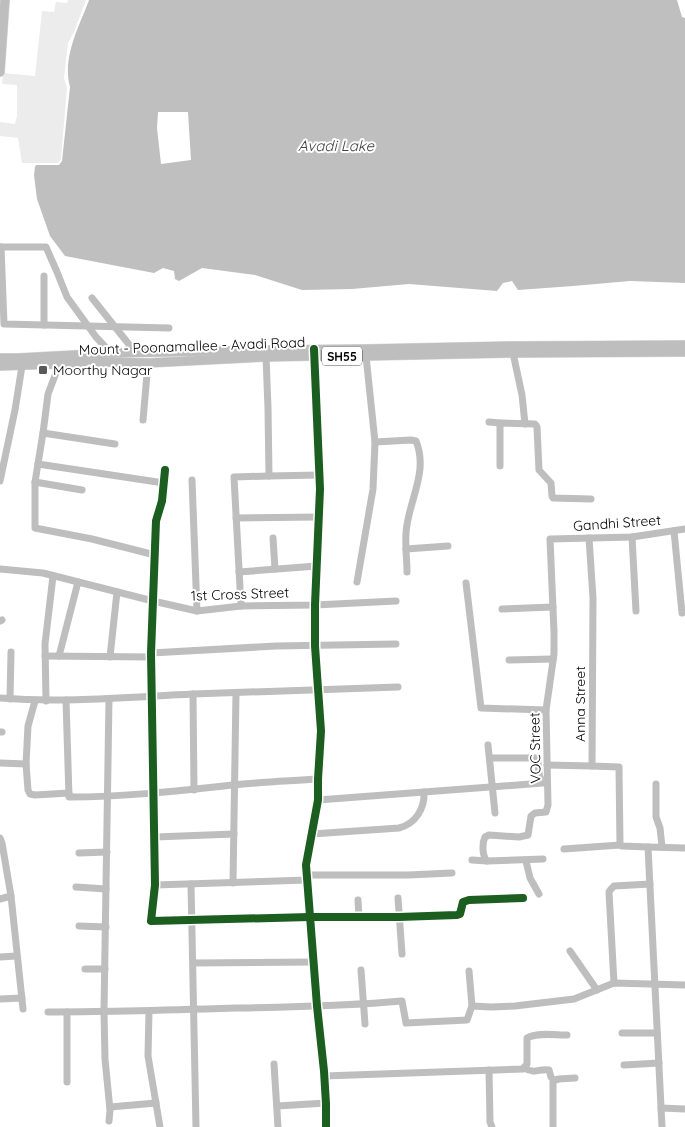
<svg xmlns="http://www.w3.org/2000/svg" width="685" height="1127" viewBox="0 0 685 1127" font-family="Quicksand,sans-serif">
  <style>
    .green { fill: #ececec }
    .water { fill: #bfbfbf; fill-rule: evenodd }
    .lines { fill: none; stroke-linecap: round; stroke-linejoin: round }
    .major-casing { stroke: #dbdbdb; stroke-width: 10 }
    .minor { stroke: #bebebe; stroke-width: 7 }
    .major { stroke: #bebebe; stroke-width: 9 }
    .cycleway-casing { stroke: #fff; stroke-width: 11 }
    .cycleway { stroke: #1b5e20; stroke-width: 8 }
    .poi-dot { fill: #595959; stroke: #fff; stroke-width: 2 }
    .labels { text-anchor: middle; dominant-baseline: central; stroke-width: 4; stroke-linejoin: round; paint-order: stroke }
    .shield { fill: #fff; stroke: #4c4c4c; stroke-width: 1 }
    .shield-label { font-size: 12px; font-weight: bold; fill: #000 }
    .street-label { font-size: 14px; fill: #000; stroke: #fff }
    .poi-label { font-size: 14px; fill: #000; stroke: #fff; text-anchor: start }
    .water-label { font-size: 15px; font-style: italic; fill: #444; stroke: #fff }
  </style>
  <rect width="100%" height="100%" fill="#fff"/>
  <polygon class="green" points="68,0 86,0 74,32 68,43 64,78 67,88 61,159 58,163 22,163 18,138 0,136 0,122 15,124 17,116 17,85 2,84 3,73 35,76 42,11 54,12 56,2 67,3"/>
  <path class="water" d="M89,0H677L682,17L685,18V283L630,281L573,286L518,290L512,281L503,283L497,291L409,284L352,289L302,290L255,275L202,268L179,281L175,279L174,271L163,268L154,273L65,256L50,236L37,199L34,175L35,167L36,165H59L62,161L70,87C62,57 79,27 89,0ZM158,112H188L191,160L161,164L157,128Z"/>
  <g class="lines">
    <defs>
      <g id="major">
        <polyline points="0,72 5,0"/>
        <polyline points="0,358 18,358 111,353 266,350 365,349 513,346 685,345"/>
        <polyline points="0,366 112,362 148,363 266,357 314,356 366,356 513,353 685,352"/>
      </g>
    </defs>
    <use href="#major" class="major-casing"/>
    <g class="minor">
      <polyline points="0,247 1,247 4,324 169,328"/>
      <polyline points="1,247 46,247 57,272 67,297 96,337 111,353"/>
      <polyline points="44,276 44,325"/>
      <polyline points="92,298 135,352"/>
      <polyline points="314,352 320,489 315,605 315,646 321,731 318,779 318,800 306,865 317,1006 324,1071 326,1104 326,1127"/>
      <polyline points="513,353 522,395 525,424"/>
      <path d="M366,356L375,442L411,440L416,441C428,470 411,497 407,525C404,540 407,557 407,572"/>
      <polyline points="266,357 268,408 269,476 319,475"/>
      <polyline points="59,365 48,394 43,433 35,482 35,528 92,539 155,555"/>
      <polyline points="143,420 148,363"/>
      <polyline points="489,422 500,423"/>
      <polyline points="43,433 115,444"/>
      <polyline points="38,464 164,483"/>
      <polyline points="500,466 500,423 535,424 537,427 539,470 551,483 552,496 553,498 591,499"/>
      <polyline points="165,470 162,501 156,521 151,653 155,885 151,921 310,917 399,917 457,915 460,914 463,902 469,900 523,898"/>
      <polyline points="192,480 197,611"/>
      <polyline points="0,481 15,410 22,366"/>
      <polyline points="35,482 82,490"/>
      <polyline points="236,518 318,517"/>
      <polyline points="674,531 682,613"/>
      <polyline points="632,537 636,611"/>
      <polyline points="273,538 275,569"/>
      <polyline points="589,538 593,598 592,766 619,767 620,845"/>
      <polyline points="406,549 448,546"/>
      <polyline points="0,569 43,573 153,601 197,611 241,606 315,605 396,601"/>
      <polyline points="239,572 317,566"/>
      <polyline points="357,582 373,489 375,442"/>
      <polyline points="466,583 481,708 546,710"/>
      <polyline points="241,606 234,477 269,476"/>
      <polyline points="502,609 553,607"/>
      <polyline points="0,621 2,620"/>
      <polyline points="151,653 276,646 396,644"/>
      <polyline points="45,656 151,657"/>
      <polyline points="59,656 78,582"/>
      <polyline points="110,657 117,592"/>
      <polyline points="509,660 553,659"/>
      <polyline points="193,694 194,790"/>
      <path d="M0,698C65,703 129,697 193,694C262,691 330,689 398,687"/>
      <polyline points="10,699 11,652"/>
      <path d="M66,700L69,797C124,797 178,791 233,785C261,782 290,781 318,779"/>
      <polyline points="35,701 28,726 26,764 28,790 30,794 35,795 69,793"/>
      <polyline points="46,701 45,644 53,576"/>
      <polyline points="0,732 2,732"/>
      <polyline points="488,745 495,813"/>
      <path d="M490,758H537C540,766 536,778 545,783"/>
      <polyline points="0,763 26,764"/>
      <polyline points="547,765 592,766"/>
      <polyline points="656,784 656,817 660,828 662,847"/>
      <polyline points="318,800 543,783"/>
      <path d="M312,834L399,828C415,824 425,809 424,792"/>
      <polyline points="155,837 234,834"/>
      <polyline points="0,838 2,843 11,896 23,1009"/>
      <polyline points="648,847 685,848"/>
      <polyline points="564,849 620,845 622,846 648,847 662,1127"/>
      <polyline points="79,853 107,852"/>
      <path d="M543,859L487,861C482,856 482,843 485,837L489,835L519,837L528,835L531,816L535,813L546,812L548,805L546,710L554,654V632L550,539L632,537L685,529"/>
      <polyline points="472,860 487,861"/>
      <polyline points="526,861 530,878 539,894"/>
      <polyline points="307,875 408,875 452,873"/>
      <polyline points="233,883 236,693"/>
      <polyline points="191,884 196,1127"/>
      <polyline points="155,885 307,880"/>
      <polyline points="76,887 106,889"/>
      <polyline points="398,898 402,954"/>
      <polyline points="0,899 11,896"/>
      <polyline points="358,900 359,918"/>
      <polyline points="79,926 106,927"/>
      <polyline points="570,951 597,990"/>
      <polyline points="0,957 16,956"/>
      <polyline points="193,963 314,962"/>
      <polyline points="85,969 105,969"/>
      <polyline points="361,970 365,1024"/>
      <polyline points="614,983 609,892 611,889 614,886 650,884"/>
      <polyline points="0,999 22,998"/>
      <polyline points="472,1006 491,1007 515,1006 574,999 614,983 685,985"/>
      <polyline points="149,1011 148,1056 160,1127"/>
      <path d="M48,1012C112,1012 175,1010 239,1008C293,1007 348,1006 402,1001L406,1023L467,1020L472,1006L469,971"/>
      <polyline points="67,1012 67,1082"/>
      <polyline points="622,1033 657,1033"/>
      <polyline points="274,1064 278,1127"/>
      <polyline points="624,1065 659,1063"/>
      <path d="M524,1068C537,1075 538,1068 549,1070L551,1077L554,1081"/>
      <polyline points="489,1070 490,1122 492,1127"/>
      <path d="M324,1076L523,1069L527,1064V1038C537,1032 555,1035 567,1035"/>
      <polyline points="277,1106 326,1103"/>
      <polyline points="110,1107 156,1103"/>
      <polyline points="661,1108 685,1109"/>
      <polyline points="109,1121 110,1110 105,1059 104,1011 109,699"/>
      <polyline points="553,1127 553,1082 555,1080 559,1079 575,1078"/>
    </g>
    <use href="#major" class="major"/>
    <defs>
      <g id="cycleway">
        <polyline points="314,349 320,489 315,605 315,646 321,731 318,779 318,800 306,865 317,1006 324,1071 326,1104 326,1127"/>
        <polyline points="165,470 162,501 156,521 151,653 155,885 151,921 310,917 399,917 457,915 460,914 463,902 469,900 523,898"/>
      </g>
    </defs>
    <use href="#cycleway" class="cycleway-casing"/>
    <use href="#cycleway" class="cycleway"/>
  </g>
  <rect class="poi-dot" x="38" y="365" width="10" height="10" rx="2.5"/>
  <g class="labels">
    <rect class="shield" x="322" y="346.5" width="40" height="19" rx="4"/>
    <g class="shield-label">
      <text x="342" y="356">SH55</text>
    </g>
    <g class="street-label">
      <text transform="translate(192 346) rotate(-2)">Mount - Poonamallee - Avadi Road</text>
      <text transform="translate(617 523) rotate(-4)">Gandhi Street</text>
      <text transform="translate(240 594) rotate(-2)">1st Cross Street</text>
      <text transform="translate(580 704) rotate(-90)">Anna Street</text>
      <text transform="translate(535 748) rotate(-91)">VOC Street</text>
    </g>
    <g class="poi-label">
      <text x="53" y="370">Moorthy Nagar</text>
    </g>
    <g class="water-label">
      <text x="336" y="145">Avadi Lake</text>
    </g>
  </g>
</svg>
